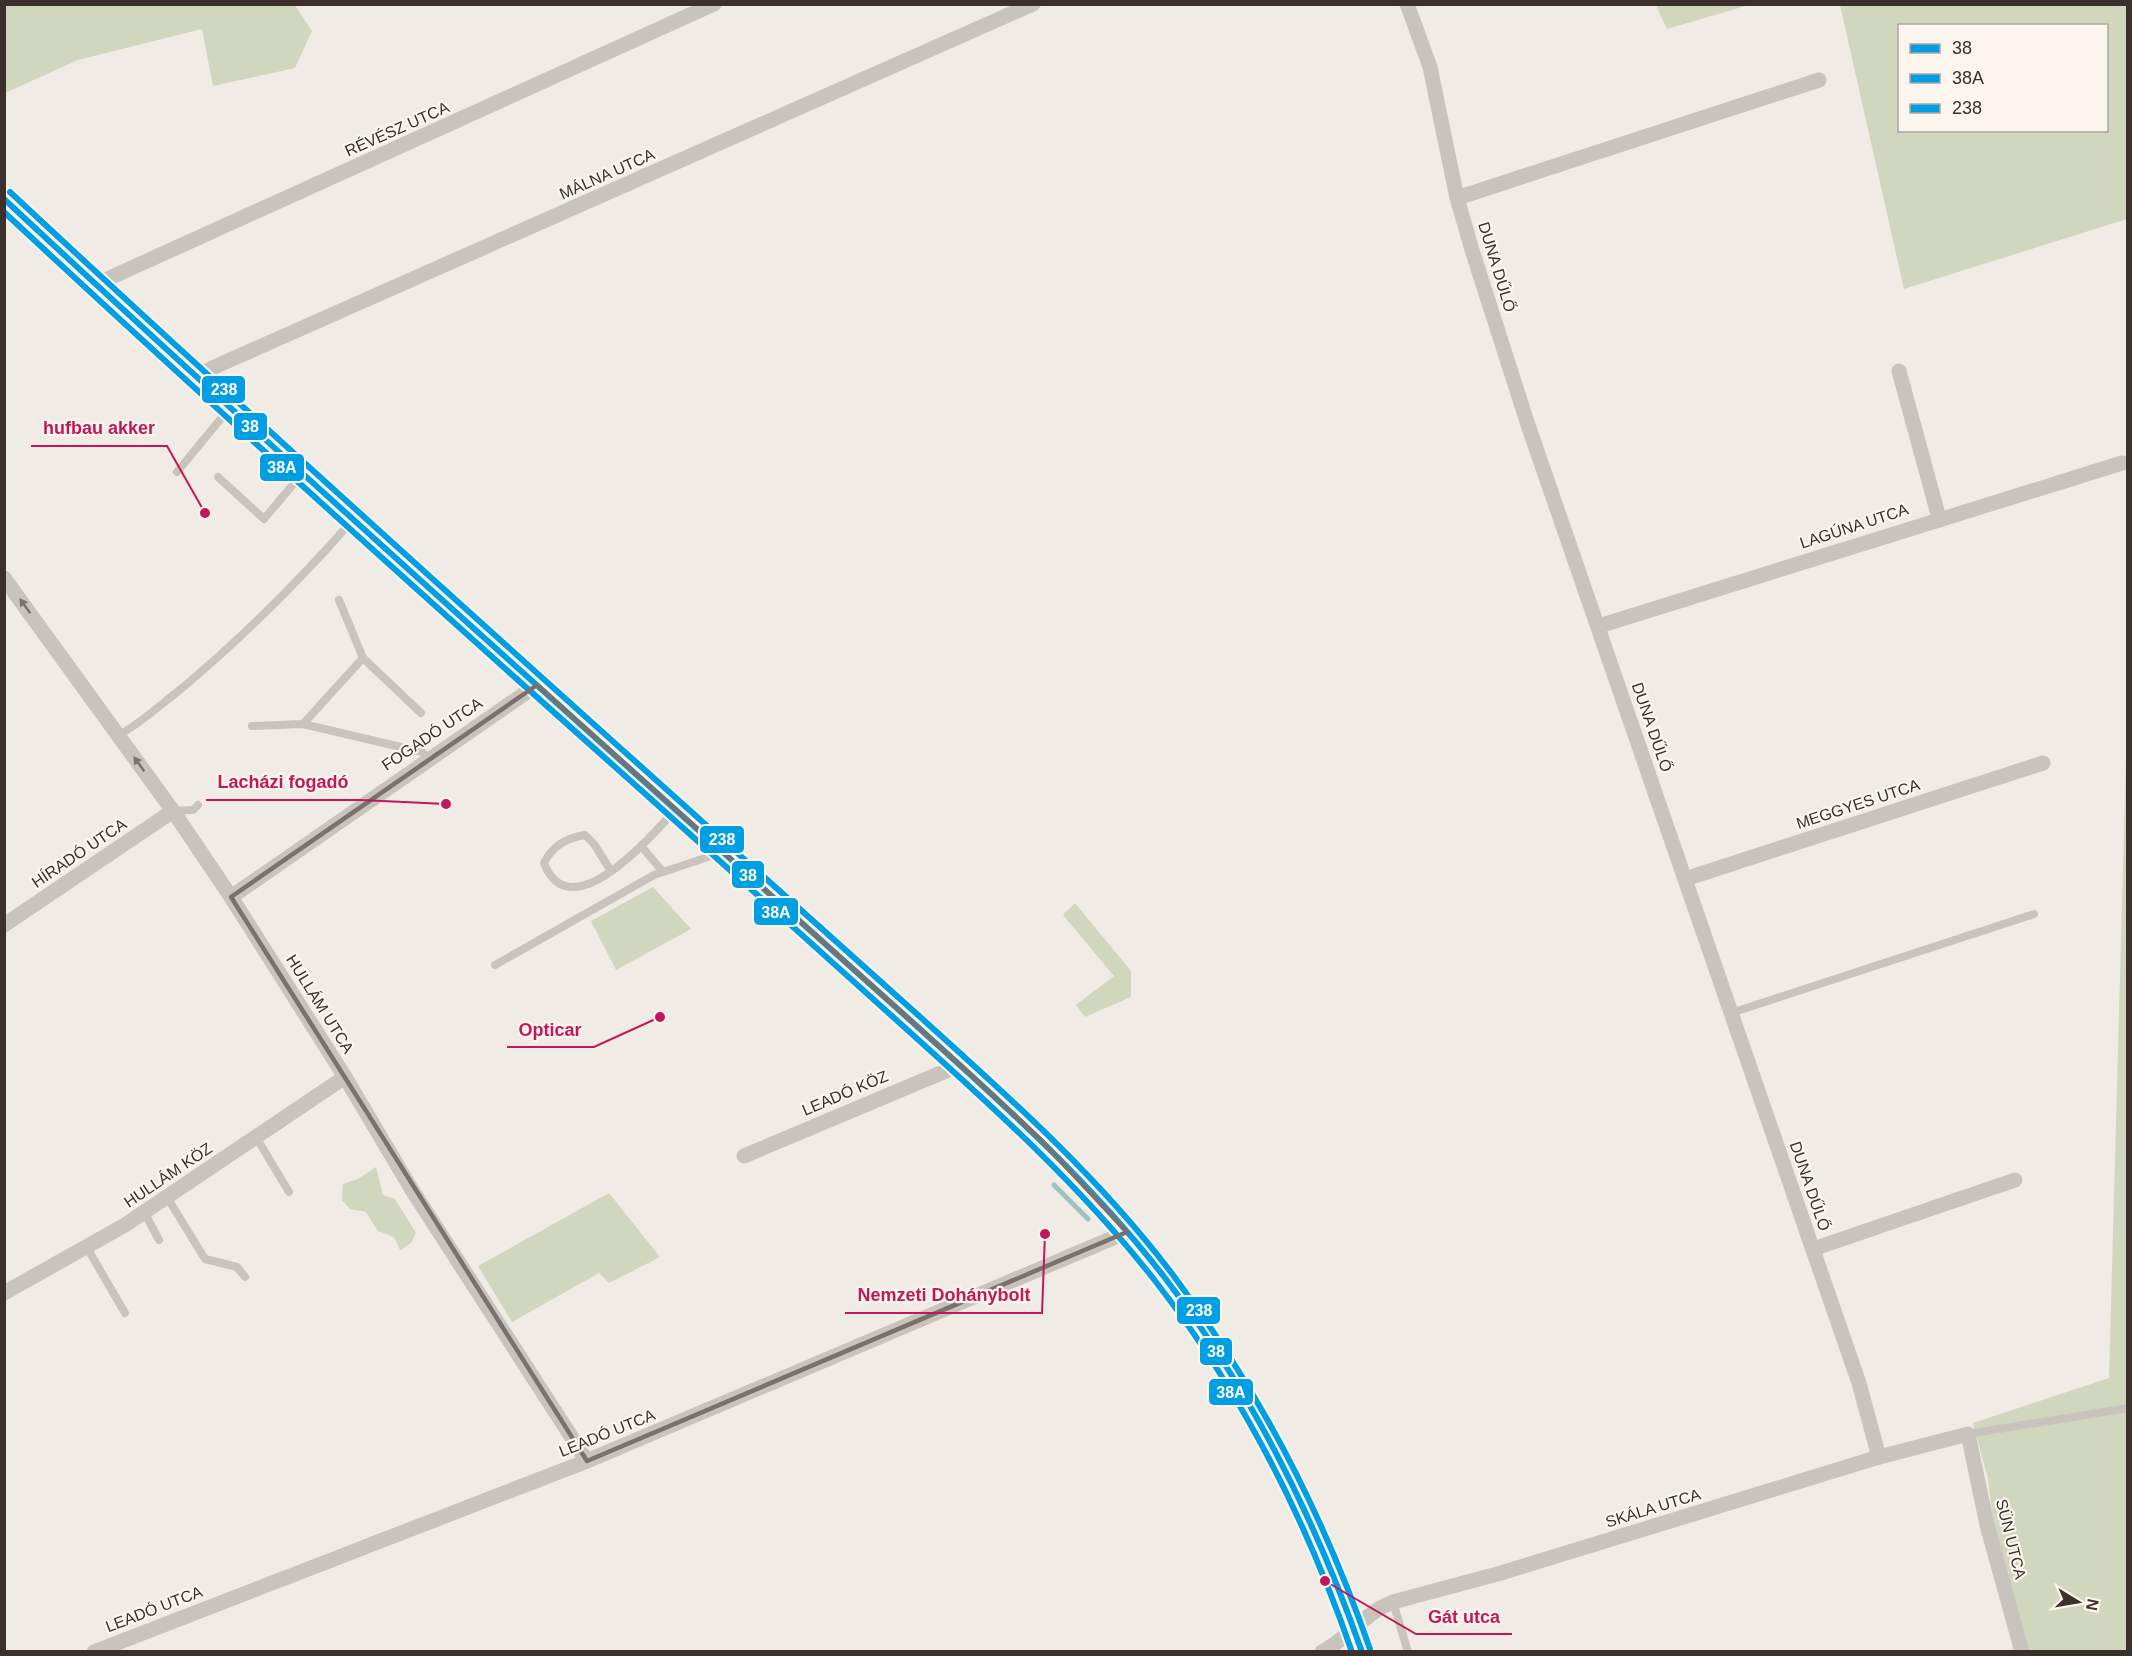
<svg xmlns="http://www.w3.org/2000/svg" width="2132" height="1656" viewBox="0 0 2132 1656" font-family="Helvetica,sans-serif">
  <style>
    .green { fill: #d1d6bf; fill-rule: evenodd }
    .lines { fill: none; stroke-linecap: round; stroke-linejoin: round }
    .stream { stroke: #a1c2c1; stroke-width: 5 }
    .lane { stroke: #c9c3be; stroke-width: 8 }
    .street { stroke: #c9c3be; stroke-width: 15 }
    .secondary { stroke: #bab3ae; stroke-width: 21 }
    .bus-1-casing { stroke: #fbf5ee; stroke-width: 10 }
    .bus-2-casing { stroke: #fbf5ee; stroke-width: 10 }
    .bus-3-casing { stroke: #fbf5ee; stroke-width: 10 }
    .bus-1 { stroke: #009fe3; stroke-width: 6 }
    .bus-2 { stroke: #009fe3; stroke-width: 6 }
    .bus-3 { stroke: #009ee3; stroke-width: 6 }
    .oneway { fill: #7b726d }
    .marked { fill: none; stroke: #7a716c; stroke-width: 4.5; stroke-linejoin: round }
    .labels { text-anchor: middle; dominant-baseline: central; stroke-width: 4.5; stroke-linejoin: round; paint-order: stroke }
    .street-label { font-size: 16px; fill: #3b302b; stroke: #fbf5ee }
    .leader { fill: none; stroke: #c2185b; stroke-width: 2 }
    .callout-dot { fill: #c2185b; stroke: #fbf5ee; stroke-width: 2 }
    .callout-label { font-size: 18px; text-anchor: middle; font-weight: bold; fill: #c2185b; stroke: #fbf5ee; stroke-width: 4.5; stroke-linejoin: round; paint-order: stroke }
    .line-badge { stroke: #fbf5ee; stroke-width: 2 }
    .badge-label { font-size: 16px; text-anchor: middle; font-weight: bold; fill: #fff }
  </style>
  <rect width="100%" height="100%" fill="#f0ebe5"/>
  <g class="green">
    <polygon points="4,5 295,5 312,31 295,68 213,86 202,29 78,60 5,93"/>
    <polygon points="1656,5 1749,5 1667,29"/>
    <path d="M1840,5H2127V219L1904,289ZM1900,26H2106V130H1900Z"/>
    <polygon points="2127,722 2127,1651 2028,1651 1993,1521 1988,1479 1973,1423 2109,1378"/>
    <polygon points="653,887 691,929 616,970 591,921"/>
    <polygon points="1075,903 1131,971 1131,997 1085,1017 1076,1005 1114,976 1063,915"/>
    <polygon points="376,1167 383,1195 395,1199 416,1233 411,1243 400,1250 394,1237 378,1231 366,1212 350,1209 342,1200 343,1184 358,1179"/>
    <polygon points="609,1193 660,1257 609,1283 599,1273 512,1322 478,1266"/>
  </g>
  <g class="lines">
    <polyline class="stream" points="1054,1185 1088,1219"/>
    <g class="lane">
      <polyline points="177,472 228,410"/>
      <polyline points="218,477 264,519 301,475"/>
      <polyline points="339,600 363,658"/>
      <polyline points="303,724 363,658 421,713"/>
      <polyline points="252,726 303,724 422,752 428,758"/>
      <path d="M119,735C141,723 160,705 181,689C242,638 299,581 351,522"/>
      <polyline points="173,811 193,810 198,805"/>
      <polyline points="642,847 663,872"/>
      <path d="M611,871L594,844L585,835C566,838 552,846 544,863C570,931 652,836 675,810"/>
      <polyline points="495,965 654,875 720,853"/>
      <polyline points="1731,1013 2034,914"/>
      <polyline points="256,1137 289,1192"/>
      <polyline points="167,1197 205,1259 237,1267 245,1277"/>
      <polyline points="144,1212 159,1240"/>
      <polyline points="86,1246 125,1313"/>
      <polyline points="1968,1434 2128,1408"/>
      <polyline points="1393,1602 1408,1652"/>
    </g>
    <g class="street">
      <polyline points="1407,4 1430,67 1457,198 1472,250 1528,425 1859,1383 1879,1457"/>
      <polyline points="1457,198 1819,80"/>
      <polyline points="94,285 714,4"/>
      <polyline points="1899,371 1939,518"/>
      <polyline points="197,380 212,368 1033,4"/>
      <polyline points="4,578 173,811 231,897 345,1077 412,1190 587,1461"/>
      <polyline points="1599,626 2122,463"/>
      <polyline points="1685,879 2043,763"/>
      <polyline points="231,897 537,685"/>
      <polyline points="4,925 173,811"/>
      <polyline points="744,1156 960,1065"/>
      <polyline points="1813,1249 2015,1180"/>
      <polyline points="4,1293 125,1225 345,1077"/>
      <polyline points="94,1652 587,1461 1127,1232"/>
      <path d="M1322,1652C1349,1638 1365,1612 1393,1602L1501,1573L1879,1457L1968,1434L1987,1525L2022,1652"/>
    </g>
    <path class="secondary" d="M4,199L229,409L960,1065C1017,1118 1074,1172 1126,1231C1226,1345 1316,1507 1362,1652"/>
    <defs>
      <path id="bus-1" d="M4,199C214,395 426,586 639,777C729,858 820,939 910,1020C999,1100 1091,1182 1165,1278C1251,1391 1315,1518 1362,1652"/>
      <path id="bus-2" d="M4,212C214,408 428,600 642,791C729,870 816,948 903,1026C992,1106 1082,1187 1156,1282C1242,1393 1306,1519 1352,1652"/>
      <path id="bus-3" d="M10,192C220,388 433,580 647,772C737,853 827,934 918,1015C1008,1096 1100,1178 1173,1275C1259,1389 1323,1514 1370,1649"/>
    </defs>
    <use href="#bus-1" class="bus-1-casing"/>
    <use href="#bus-2" class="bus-2-casing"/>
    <use href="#bus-3" class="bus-3-casing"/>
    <use href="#bus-1" class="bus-1"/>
    <use href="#bus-2" class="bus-2"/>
    <use href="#bus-3" class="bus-3"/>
  </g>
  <defs><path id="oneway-solid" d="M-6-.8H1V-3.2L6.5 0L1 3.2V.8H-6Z" transform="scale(1.5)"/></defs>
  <g class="oneway">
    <use href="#oneway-solid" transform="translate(25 606) rotate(-126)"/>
    <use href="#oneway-solid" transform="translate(139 764) rotate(-126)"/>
  </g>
  <path class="marked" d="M537,685L960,1065L1042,1141L1127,1232L587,1461L231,897Z"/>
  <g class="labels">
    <g class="street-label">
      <text transform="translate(397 129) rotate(-24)">RÉVÉSZ UTCA</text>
      <text transform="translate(607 174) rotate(-24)">MÁLNA UTCA</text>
      <text transform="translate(1497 267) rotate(73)">DUNA DŰLŐ</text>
      <text transform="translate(1854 526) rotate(-18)">LAGÚNA UTCA</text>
      <text transform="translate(1652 727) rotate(71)">DUNA DŰLŐ</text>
      <text transform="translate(432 734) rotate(-34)">FOGADÓ UTCA</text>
      <text transform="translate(1858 804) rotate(-18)">MEGGYES UTCA</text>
      <text transform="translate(79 853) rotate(-34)">HÍRADÓ UTCA</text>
      <text transform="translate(320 1004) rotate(58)">HULLÁM UTCA</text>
      <text transform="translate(845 1093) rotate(-23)">LEADÓ KÖZ</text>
      <text transform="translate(168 1175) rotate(-34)">HULLÁM KÖZ</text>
      <text transform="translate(1810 1186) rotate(71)">DUNA DŰLŐ</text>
      <text transform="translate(607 1433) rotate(-22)">LEADÓ UTCA</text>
      <text transform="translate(1653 1508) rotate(-17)">SKÁLA UTCA</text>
      <text transform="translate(2011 1539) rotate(76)">SÜN UTCA</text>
      <text transform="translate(154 1609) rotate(-21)">LEADÓ UTCA</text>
    </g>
  </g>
  <path class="leader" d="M205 513L167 446H31M446 804L361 800H206M660 1017L594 1047H507M1045 1234L1042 1313H845M1325 1581L1416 1634H1512"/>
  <g class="callout-dot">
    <circle cx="205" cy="513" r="6"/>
    <circle cx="446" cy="804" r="6"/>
    <circle cx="660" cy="1017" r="6"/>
    <circle cx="1045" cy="1234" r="6"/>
    <circle cx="1325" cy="1581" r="6"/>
  </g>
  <g class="callout-label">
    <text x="99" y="434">hufbau akker</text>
    <text x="283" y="788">Lacházi fogadó</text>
    <text x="550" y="1036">Opticar</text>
    <text x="944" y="1301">Nemzeti Dohánybolt</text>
    <text x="1464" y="1623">Gát utca</text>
  </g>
  <g class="line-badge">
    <rect x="201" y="375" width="45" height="29" rx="6" fill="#009ee3"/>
    <rect x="233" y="412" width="35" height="29" rx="6" fill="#009fe3"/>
    <rect x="259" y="453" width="46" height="29" rx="6" fill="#009fe3"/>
    <rect x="699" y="825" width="46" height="29" rx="6" fill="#009ee3"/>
    <rect x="731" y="860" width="34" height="29" rx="6" fill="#009fe3"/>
    <rect x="753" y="897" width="46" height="29" rx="6" fill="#009fe3"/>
    <rect x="1176" y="1296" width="45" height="29" rx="6" fill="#009ee3"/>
    <rect x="1199" y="1337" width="34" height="29" rx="6" fill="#009fe3"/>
    <rect x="1208" y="1378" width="46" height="28" rx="6" fill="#009fe3"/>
  </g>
  <g class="badge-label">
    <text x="224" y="395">238</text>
    <text x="250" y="432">38</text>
    <text x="282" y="473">38A</text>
    <text x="722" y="845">238</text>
    <text x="748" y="881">38</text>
    <text x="776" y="918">38A</text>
    <text x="1199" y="1316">238</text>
    <text x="1216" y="1357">38</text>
    <text x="1231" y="1398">38A</text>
  </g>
  <rect width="2132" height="1656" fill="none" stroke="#3b302b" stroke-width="12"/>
  <rect x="1898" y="24" width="210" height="108" fill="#fbf5ee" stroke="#aea6a0" stroke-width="1.5"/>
  <rect x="1910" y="44" width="30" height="9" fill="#009fe3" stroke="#aea6a0" stroke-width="1.5"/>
  <text x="1952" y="54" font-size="18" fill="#3b302b">38</text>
  <rect x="1910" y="74" width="30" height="9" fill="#009fe3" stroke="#aea6a0" stroke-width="1.5"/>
  <text x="1952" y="84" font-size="18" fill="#3b302b">38A</text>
  <rect x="1910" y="104" width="30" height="9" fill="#009ee3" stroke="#aea6a0" stroke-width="1.5"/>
  <text x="1952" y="114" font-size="18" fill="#3b302b">238</text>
  <g transform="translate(2078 1602) rotate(101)" stroke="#fbf5ee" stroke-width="4.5" paint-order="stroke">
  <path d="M0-4.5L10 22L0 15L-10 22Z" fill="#3b302b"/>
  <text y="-9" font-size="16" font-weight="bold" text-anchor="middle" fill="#3b302b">N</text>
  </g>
</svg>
